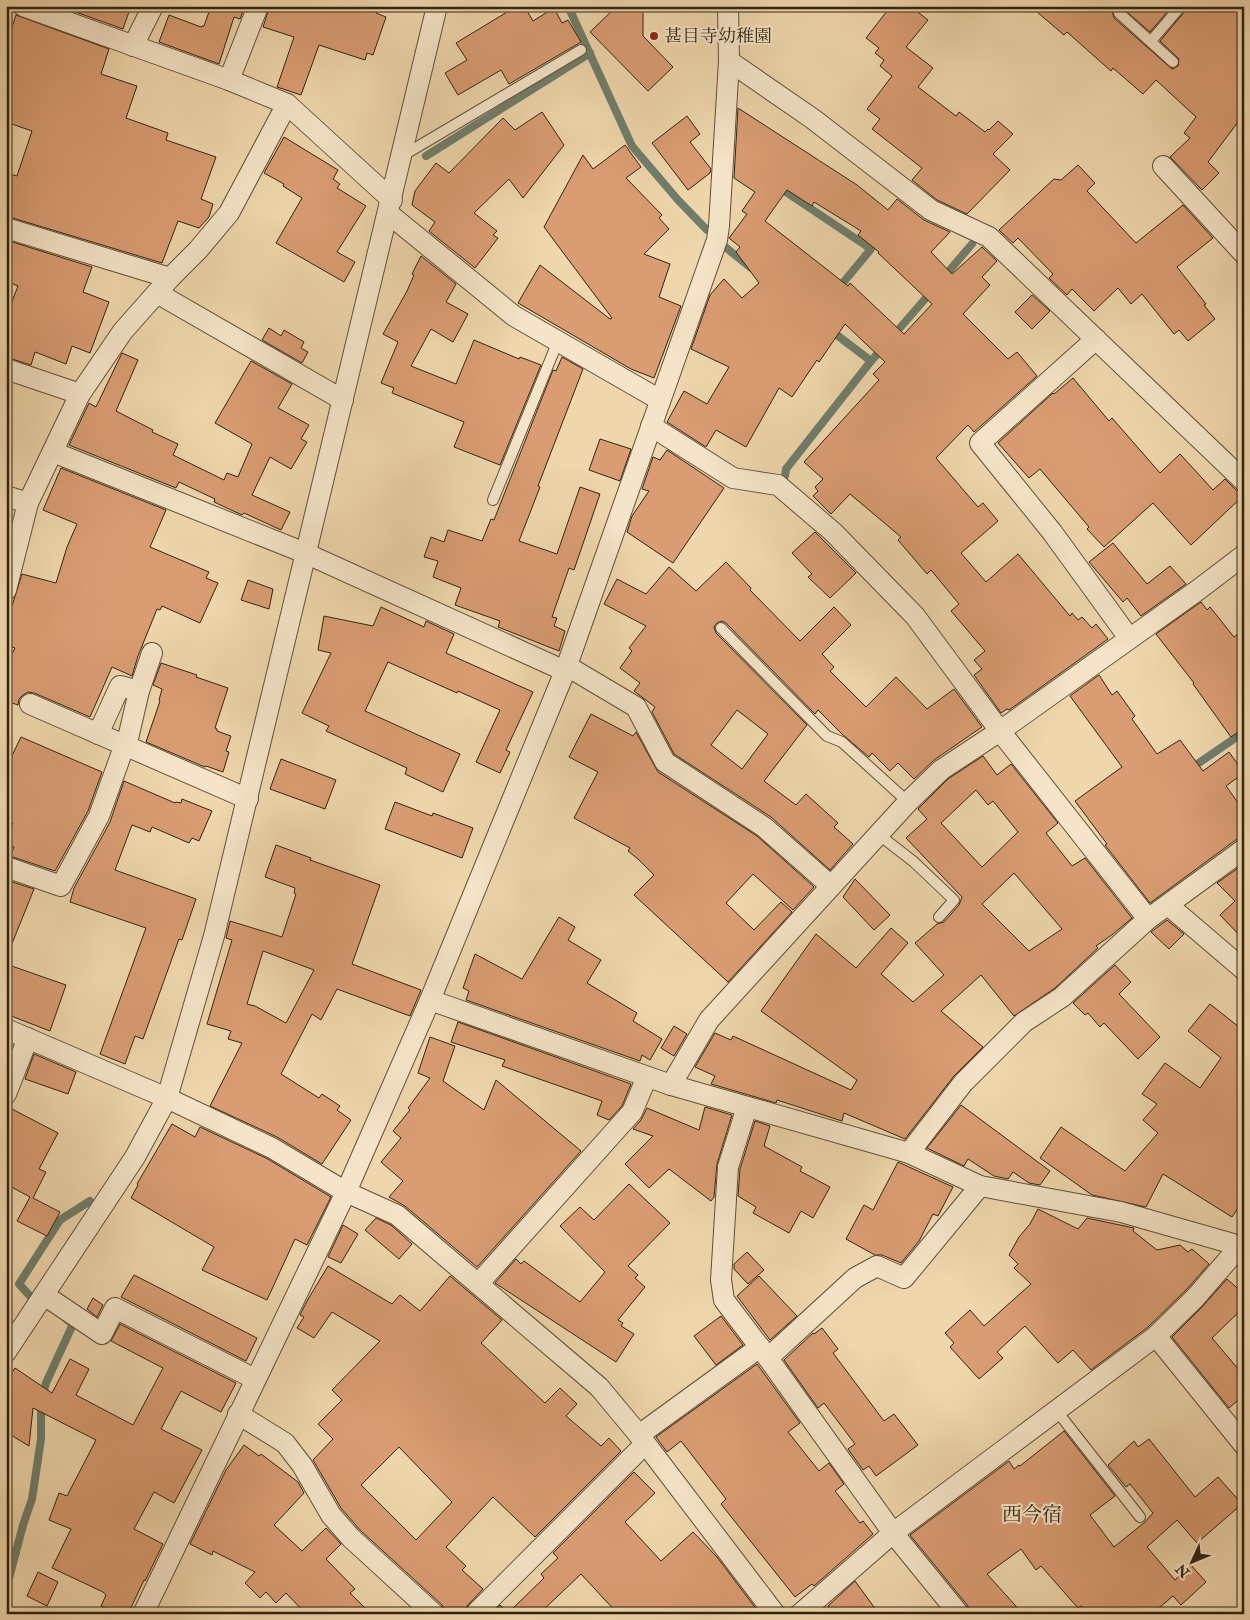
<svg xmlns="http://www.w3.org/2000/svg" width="1250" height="1620" viewBox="0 0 1250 1620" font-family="'IM FELL Double Pica','Noto Serif JP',serif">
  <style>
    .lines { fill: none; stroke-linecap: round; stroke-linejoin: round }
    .stream { stroke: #707d6c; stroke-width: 8 }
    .building { fill: #da9c73; stroke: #312410; fill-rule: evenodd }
    .lane-casing { stroke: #605037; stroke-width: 12 }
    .street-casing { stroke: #605037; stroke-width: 22 }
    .lane { stroke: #f5e4c9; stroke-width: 10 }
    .street { stroke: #f5e4c9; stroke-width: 20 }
    .poi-dot { fill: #8f2418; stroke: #f5e4c9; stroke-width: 2 }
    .labels { text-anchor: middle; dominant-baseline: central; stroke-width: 4; stroke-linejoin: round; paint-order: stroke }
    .poi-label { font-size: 18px; fill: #312410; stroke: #f5e4c9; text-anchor: start }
    .quarter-label { font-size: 20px; fill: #312410; stroke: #f5e4c9 }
  </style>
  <rect width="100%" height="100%" fill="#efd6ac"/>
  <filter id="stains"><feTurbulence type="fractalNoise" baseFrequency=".004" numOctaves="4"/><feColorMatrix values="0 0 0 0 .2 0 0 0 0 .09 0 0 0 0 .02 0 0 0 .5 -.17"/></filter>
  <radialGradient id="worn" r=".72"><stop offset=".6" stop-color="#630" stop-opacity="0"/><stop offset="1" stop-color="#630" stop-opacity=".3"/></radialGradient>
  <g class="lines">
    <g class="stream">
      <polyline points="568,6 632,146 678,200 707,230"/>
      <polyline points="426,156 590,53"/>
      <polyline points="777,186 871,249 837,290"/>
      <polyline points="724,246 751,268"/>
      <polyline points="943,278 972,244"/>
      <polyline points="829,329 871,361 883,348"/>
      <polyline points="892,337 932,291"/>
      <polyline points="785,476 786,469 871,361"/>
      <polyline points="1190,769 1244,732"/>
      <polyline points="30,1296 19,1284 60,1220 90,1201"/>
      <polyline points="6,1590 23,1525 32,1499 41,1439 41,1402 46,1383 73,1324 66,1319"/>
    </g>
  </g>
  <g class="building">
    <polygon points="59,6 131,6 123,29"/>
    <polygon points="211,6 245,6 240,19 234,17 219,64 159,42 169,15 201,27 202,26 204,26"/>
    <polygon points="270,6 365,6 377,10 376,13 386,17 373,55 367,53 365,60 319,45 301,95 277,87 294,37 263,27"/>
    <polygon points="517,6 524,6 533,21 554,8 562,23 568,20 581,42 509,84 501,70 458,95 445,73 467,60 456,43"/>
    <polygon points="617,6 643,6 643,36 673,67 648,91 590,32"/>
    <polygon points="891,6 910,6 928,20 906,47 933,68 918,87 956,116 959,112 985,132 988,129 989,130 998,121 1013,134 993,154 1010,170 967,214 937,200 912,180 922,168 872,129 880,119 867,109 892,76 880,66 884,60 875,53 879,48 866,38"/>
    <polygon points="1030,6 1120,6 1114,8 1112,11 1114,18 1172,69 1178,66 1179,59 1160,41 1186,10 1188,6 1244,6 1244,114 1208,162 1219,173 1202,190 1170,157 1190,138 1184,133 1196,117 1156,80 1143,94 1113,68 1111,71 1067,32 1064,35"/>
    <polygon points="1120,6 1172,6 1150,32"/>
    <polygon points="16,15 109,49 101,74 137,86 126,118 168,133 166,140 216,157 201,199 213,204 209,217 199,228 178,221 162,263 6,216 6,173 17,176 32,131 6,122 6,45"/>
    <path d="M738,108L857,185L888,210L897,199L924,220L950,232L931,252L952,274L982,247L997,261L982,277L990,285L963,314L1008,359L1017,352L1037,376L974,432L968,425L936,458L978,507L983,503L998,521L961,553L986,582L1018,554L1070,616L1072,613L1078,620L1082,617L1092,628L1096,624L1108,639L1009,710L1007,709L1001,713L974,675L982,669L974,660L985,651L951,611L959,604L931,570L927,574L898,540L901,537L850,494L831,514L813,496L818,491L815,487L823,479L804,462L879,380L873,374L885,362L845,324L819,362L817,360L792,397L779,388L746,447L716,430L706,447L667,422L684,391L707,404L729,367L691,349L710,295L724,279L742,298L759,283L736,252L740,247L729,238L747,214L742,211L755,192L734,178ZM787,190L812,206L814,202L861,231L858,235L879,252L878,253L932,304L904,334L850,283L848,286L765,221Z"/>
    <polygon points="542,112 564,145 523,198 509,179 474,213 497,231 493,235 498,238 475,268 429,231 435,222 412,205 415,191 436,163 449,173 503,118 515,130"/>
    <polygon points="687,116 700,134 690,142 711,169 710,173 688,190 652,143"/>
    <polygon points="284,137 338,170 333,179 340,184 337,188 366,206 337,252 355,262 344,282 276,243 302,198 283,186 284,184 264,173"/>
    <polygon points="625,145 641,167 626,178 662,215 659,218 669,229 644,254 670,264 659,297 681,306 654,378 631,369 518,303 540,265 610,319 612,318 544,227 583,155 593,169"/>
    <polygon points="1078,165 1095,183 1087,191 1136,243 1183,205 1213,238 1177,267 1206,304 1204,305 1215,319 1188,341 1179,330 1174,334 1142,294 1131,304 1118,288 1094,311 1072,289 1067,295 1049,278 1053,274 1018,238 1013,243 999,230 1054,179 1061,180"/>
    <polygon points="6,240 92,267 83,292 109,302 90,353 72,346 66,364 35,352 31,365 6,357 6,317 18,286 6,281"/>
    <polygon points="421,256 456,284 446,302 468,314 453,342 431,329 411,366 456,384 474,340 519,359 520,357 541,365 500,465 454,447 464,422 392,393 394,388 381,383 398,342 383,334 407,291 414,275 412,274"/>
    <polygon points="1032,295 1050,311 1032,329 1015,312"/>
    <polygon points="269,328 281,336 284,330 304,342 301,348 308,352 302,363 262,340"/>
    <polygon points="122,353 138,360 116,411 153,430 152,432 178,444 173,455 224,480 227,473 238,477 252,444 215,423 251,361 292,384 278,408 309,425 301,439 307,442 291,469 270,457 252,495 290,512 281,530 244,513 242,515 214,502 215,499 179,482 176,488 69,445 89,403 96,407"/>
    <polygon points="562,357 583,369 538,486 540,487 519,541 557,554 580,487 600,494 574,570 569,568 552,617 557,618 554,626 565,631 559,651 498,627 500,621 455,605 461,588 433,577 438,561 424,557 431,537 444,542 448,530 482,541 491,519 494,520 553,370 556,371"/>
    <polygon points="1073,378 1109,421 1112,418 1160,473 1180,454 1213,490 1225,479 1236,490 1244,493 1244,495 1191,545 1153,503 1104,547 1087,529 1089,527 1040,469 1029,478 998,443 1053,393 1054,394"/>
    <polygon points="600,439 631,449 620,481 589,470"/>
    <polygon points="667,450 724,488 673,563 627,532 632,516 649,491 642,489 653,457 660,460"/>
    <polygon points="61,468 166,510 150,547 209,572 206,578 218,583 200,623 162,606 160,610 157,609 138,656 132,676 112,667 90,717 34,693 28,692 23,695 19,699 18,705 6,701 6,667 15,648 6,645 6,625 22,574 56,583 67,547 77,524 43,510"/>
    <polygon points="815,532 856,573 830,598 808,577 812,574 792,553"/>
    <polygon points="1113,543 1147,584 1170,566 1186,584 1141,616 1127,598 1123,602 1089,562"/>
    <path d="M726,562L751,588L750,590L800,641L834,607L851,625L822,654L834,667L830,671L866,707L896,677L927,709L954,689L982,727L934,760L914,779L898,763L890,771L872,753L869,757L843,735L818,710L815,714L726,623L722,621L717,623L714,627L716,633L807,725L764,781L796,805L806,794L838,823L834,827L853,844L830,870L771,817L674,754L652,712L655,707L634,691L640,683L620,668L632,651L629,648L646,626L604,604L617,579L646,594L669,567L696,591ZM737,710L768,734L742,769L711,745Z"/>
    <polygon points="248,580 273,589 269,609 241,600"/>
    <polygon points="1201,602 1207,610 1210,607 1234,637 1244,630 1244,728 1231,737 1193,684 1194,683 1156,634"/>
    <polygon points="381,607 424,627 426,621 454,634 446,653 533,692 506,750 510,752 500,773 476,762 500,710 458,691 457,693 388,662 365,711 460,754 443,792 405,774 407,768 326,731 329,726 302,713 331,653 318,650 324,616 373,626"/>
    <polygon points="161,663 197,675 196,677 228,688 215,728 217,729 217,731 231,736 226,751 229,752 223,772 206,766 205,767 146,742 160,701 159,700 162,689 153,685"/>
    <polygon points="1099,675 1112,695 1117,691 1135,716 1132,719 1157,754 1180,740 1203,771 1229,752 1244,773 1226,786 1244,811 1244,837 1237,839 1150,903 1105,845 1107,844 1075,801 1122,767 1070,696"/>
    <polygon points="591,714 633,736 636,732 658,772 757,836 814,887 793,910 753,874 726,903 754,930 781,902 792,912 728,982 634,895 654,875 638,859 628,851 630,848 574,818 598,772 569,757"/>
    <polygon points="21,737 102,772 88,811 55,871 10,856 14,847 6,844 6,838 13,823 6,820 6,768"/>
    <path d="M983,756L997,775L1011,764L1058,823L1046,833L1072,866L1085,858L1132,918L1113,934L1096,946L1098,948L1055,988L1014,1016L981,975L941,1011L983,1047L954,1076L905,1139L844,1113L842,1121L777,1100L776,1103L711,1084L715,1076L695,1067L715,1033L731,1040L733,1036L851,1090L857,1080L761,1011L816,934L856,968L891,928L908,943L881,974L913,1002L944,975L915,943L937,924L944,922L959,905L962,897L906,838L927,819L918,809L948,779ZM976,790L988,805L993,801L1018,832L982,867L941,823ZM1014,873L1062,929L1029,951L982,904Z"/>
    <polygon points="281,759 336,780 325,809 270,789"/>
    <polygon points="124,781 175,803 176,802 181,803 182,799 212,811 199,841 192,838 189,843 152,827 150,832 132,825 115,870 196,899 182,940 179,939 143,1039 135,1036 125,1064 100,1054 146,928 70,902 74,888 110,822"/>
    <polygon points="395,802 432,816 433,813 473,828 462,858 385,829"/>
    <path d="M276,845L311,858L310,860L380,885L352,964L421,990L410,1016L337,989L321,1020L312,1014L281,1074L319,1098L322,1094L340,1106L337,1110L351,1120L322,1164L277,1137L210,1106L242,1043L228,1039L231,1031L207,1024L232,940L226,938L230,921L282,937L296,894L294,893L295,888L265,877ZM263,951L314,970L286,1023L255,1006L247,1004Z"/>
    <polygon points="1244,864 1244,940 1220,915 1235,901 1217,883"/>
    <polygon points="855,879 890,915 874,930 843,897"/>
    <polygon points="6,880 34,889 7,956 6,956"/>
    <polygon points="559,917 575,927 568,940 601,960 587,983 637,1013 633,1021 662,1039 650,1060 642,1055 640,1061 466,1000 469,991 463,988 475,954 522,979"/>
    <polygon points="1167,920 1184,934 1169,949 1151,932"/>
    <polygon points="6,964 66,985 50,1031 6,1014"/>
    <polygon points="1115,965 1131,982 1119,994 1160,1037 1138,1059 1104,1023 1100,1027 1088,1013 1085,1015 1073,1003"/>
    <polygon points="1210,1004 1244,1031 1244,1199 1232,1217 1163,1174 1146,1207 1092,1195 1040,1158 1061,1127 1125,1171 1158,1133 1143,1120 1157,1104 1142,1094 1165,1063 1200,1088 1221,1058 1188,1031"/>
    <polygon points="458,1022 631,1084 622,1106 609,1120 597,1115 602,1101 502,1066 505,1060 451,1042"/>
    <polygon points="674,1026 687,1034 674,1056 661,1048"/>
    <polygon points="430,1037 455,1046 443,1081 484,1110 496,1080 581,1151 477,1267 405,1206 389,1197 403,1181 381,1162 401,1138 393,1131 410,1110 408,1108 430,1078 418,1073"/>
    <polygon points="34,1054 76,1072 68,1094 25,1079"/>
    <polygon points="961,1105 1050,1171 1040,1185 1029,1183 1013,1172 1008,1179 994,1176 968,1159 964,1166 927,1148"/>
    <polygon points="705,1107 732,1115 717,1164 714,1197 711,1201 669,1169 649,1188 625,1164 653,1136 633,1129 641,1120 647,1108 699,1130"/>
    <polygon points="12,1109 58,1133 39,1169 46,1172 33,1198 60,1212 47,1236 17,1221 30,1197 6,1184 6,1121"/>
    <polygon points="755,1121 770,1126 764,1146 802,1167 800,1171 830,1187 813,1218 801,1211 789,1233 753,1213 756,1207 738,1196 740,1169"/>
    <polygon points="172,1124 195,1137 200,1127 266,1158 331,1197 307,1245 295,1239 267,1300 202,1270 214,1247 131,1198 138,1185 137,1184"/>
    <polygon points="898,1162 953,1187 938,1216 933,1214 919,1241 901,1263 882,1255 875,1255 846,1239 864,1205 873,1210"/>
    <polygon points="629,1184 670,1223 628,1266 638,1275 635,1278 645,1287 618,1320 623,1323 621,1326 634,1334 616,1362 495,1283 516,1259 521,1264 524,1261 580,1302 605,1272 560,1226 580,1207 594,1220"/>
    <polygon points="1038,1209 1078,1229 1087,1218 1134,1228 1133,1231 1157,1250 1180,1245 1188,1252 1192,1249 1209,1264 1186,1290 1148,1327 1091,1370 1073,1350 1058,1363 1025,1326 997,1352 1003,1358 979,1379 950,1347 954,1343 945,1333 970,1310 984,1326 1031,1284 1014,1268 1018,1264 1009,1255 1019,1237 1030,1224"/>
    <polygon points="376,1218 391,1225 412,1244 399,1259 365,1230"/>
    <polygon points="343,1225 358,1234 341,1263 328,1257"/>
    <polygon points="747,1252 764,1270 748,1284 734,1269 734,1264"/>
    <path d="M328,1266L392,1304L400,1295L420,1311L450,1276L502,1320L481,1343L545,1403L560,1388L577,1404L566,1416L601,1446L609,1438L621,1451L535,1537L493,1497L446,1547L466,1566L462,1570L483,1589L467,1606L463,1614H446L442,1605L360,1530L341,1508L313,1460L333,1439L318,1424L342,1400L332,1390L380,1341L332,1312L314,1338L297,1328L304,1317L300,1315L307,1301ZM399,1447L452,1502L416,1540L361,1485Z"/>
    <polygon points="134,1275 257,1338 246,1361 121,1297"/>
    <polygon points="759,1276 797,1316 770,1340 737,1296"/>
    <polygon points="1227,1279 1244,1294 1244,1307 1212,1338 1244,1376 1244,1395 1229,1408 1172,1337 1203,1306"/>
    <polygon points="93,1298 103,1305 97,1317 87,1309"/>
    <polygon points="721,1316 743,1345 716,1365 694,1336"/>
    <polygon points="120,1324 236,1383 221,1412 181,1391 161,1429 202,1450 174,1503 154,1492 134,1529 163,1544 145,1581 144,1580 128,1614 118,1614 101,1606 106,1595 103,1592 52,1568 71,1529 49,1520 59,1493 67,1496 96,1440 33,1408 29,1446 6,1432 6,1382 15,1368 52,1393 70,1359 89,1369 76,1395 133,1425 163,1368 111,1341"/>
    <polygon points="822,1328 838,1349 833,1353 884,1421 894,1414 918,1445 876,1476 869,1466 863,1470 848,1449 855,1444 824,1403 818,1408 784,1360 813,1333 814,1334"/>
    <polygon points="757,1364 800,1423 788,1432 819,1471 829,1463 844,1484 835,1491 860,1523 863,1521 873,1534 814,1586 812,1584 795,1597 721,1504 726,1499 681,1441 667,1452 656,1437"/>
    <polygon points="1064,1431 1115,1496 1090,1515 1114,1547 1145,1522 1153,1513 1130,1484 1126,1487 1108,1465 1134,1441 1138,1447 1149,1439 1195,1497 1218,1477 1242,1504 1197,1543 1177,1520 1147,1547 1175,1580 1191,1565 1206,1582 1181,1605 1173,1596 1152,1614 1088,1614 1081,1606 1078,1608 1041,1566 1036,1570 1021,1549 987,1574 1023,1614 971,1614 968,1606 910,1535 1009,1461 1014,1469 1019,1465 1020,1466"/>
    <polygon points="244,1445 259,1456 261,1454 298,1482 304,1493 274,1525 302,1551 326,1528 341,1544 326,1559 355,1589 350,1593 371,1614 306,1614 286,1593 276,1603 266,1592 260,1598 245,1583 255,1572 213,1551 212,1555 190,1544 226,1470"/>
    <polygon points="634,1472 655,1493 625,1522 661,1561 693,1532 717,1557 760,1614 618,1614 581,1574 539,1614 492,1614 500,1605 508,1613 544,1578 541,1574 558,1558 553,1553"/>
    <polygon points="38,1572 58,1582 47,1606 27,1596"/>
    <polygon points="855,1581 879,1614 834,1614 828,1606"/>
  </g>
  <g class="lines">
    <defs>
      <g id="lane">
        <polyline points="1119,13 1173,62"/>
        <polyline points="1151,41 1181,6"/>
        <polyline points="402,156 581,50"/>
        <polyline points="493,500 558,341"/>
        <polyline points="721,628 827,736 842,742 908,802"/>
        <polyline points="878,834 914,862 954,900 939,917"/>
        <polyline points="1056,1410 1140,1517"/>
      </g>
      <g id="street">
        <polyline points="23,6 229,80 287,104 392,200"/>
        <polyline points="133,46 153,6"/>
        <polyline points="729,61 813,119 931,210 989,237 1244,481"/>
        <polyline points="229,80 258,6"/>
        <polyline points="1163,166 1244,254"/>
        <polyline points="389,214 514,316 660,400"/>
        <polyline points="6,228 170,278"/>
        <polyline points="157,293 343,400"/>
        <polyline points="1096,339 980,443 1052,532 1129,638"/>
        <polyline points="6,369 80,394"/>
        <polyline points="651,426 733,478 778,485 833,532 915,616 1000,731 1148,919"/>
        <polyline points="53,452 305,553 565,671"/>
        <polyline points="6,496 28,503"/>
        <polyline points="6,590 28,503 80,394 123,331 170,278 198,250 229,213 287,104"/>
        <polyline points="567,666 636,707 665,762 764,827 831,886"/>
        <polyline points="30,704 248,799"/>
        <polyline points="98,734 120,686 139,691"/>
        <polyline points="6,867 61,886 99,816 121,755 126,747 139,691 152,653"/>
        <polyline points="1168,905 1244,970"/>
        <polyline points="430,1000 671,1085 909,1153 980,1186 1121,1212 1244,1247"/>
        <polyline points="6,1029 167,1098 272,1148 346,1192 397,1215 599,1387 639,1435 775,1614"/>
        <polyline points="671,1085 709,1020 908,802 941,770 1000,731 1198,590 1244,555"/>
        <polyline points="6,1094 28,1038"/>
        <polyline points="747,1107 728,1167 721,1280 724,1300 768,1358 893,1533 959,1614"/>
        <polyline points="909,1153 963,1083 1024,1022 1062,997 1148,919 1244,849"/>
        <polyline points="478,1284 632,1112 647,1077"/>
        <polyline points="44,1295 102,1334 115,1308 255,1379"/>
        <polyline points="1156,1336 1244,1445"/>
        <polyline points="6,1352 135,1157 167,1098 214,936 437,6"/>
        <polyline points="768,1358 855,1278 877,1266 904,1278 980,1186"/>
        <polyline points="238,1414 285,1443 302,1465 331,1515 351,1538 434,1614"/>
        <polyline points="639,1435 760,1347"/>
        <polyline points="143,1614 346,1192 430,1000 565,671 717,240 719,226 729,61 728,6"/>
        <polyline points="475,1614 645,1444"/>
        <polyline points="800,1614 893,1533 1156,1336 1195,1298 1240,1246"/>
      </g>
    </defs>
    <use href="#lane" class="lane-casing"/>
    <use href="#street" class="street-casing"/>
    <use href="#lane" class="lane"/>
    <use href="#street" class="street"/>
  </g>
  <circle class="poi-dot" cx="654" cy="36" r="5"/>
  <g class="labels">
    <g class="poi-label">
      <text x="664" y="36">甚目寺幼稚園</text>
    </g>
    <g class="quarter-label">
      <text x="1032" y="1514">西今宿</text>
    </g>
  </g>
  <rect width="1250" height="1620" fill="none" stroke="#efd6ac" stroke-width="25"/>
  <rect x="8" y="8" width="1235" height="1605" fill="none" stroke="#312410" stroke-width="2.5"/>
  <rect x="12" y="12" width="1225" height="1595" fill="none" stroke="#312410"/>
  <g transform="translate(1192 1562) rotate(226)" stroke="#f5e4c9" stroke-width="4" paint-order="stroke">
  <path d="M0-4L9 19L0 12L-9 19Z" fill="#312410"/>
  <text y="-8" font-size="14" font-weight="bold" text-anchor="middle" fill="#312410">N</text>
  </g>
  <rect width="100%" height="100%" filter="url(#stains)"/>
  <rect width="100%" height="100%" fill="url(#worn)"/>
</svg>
